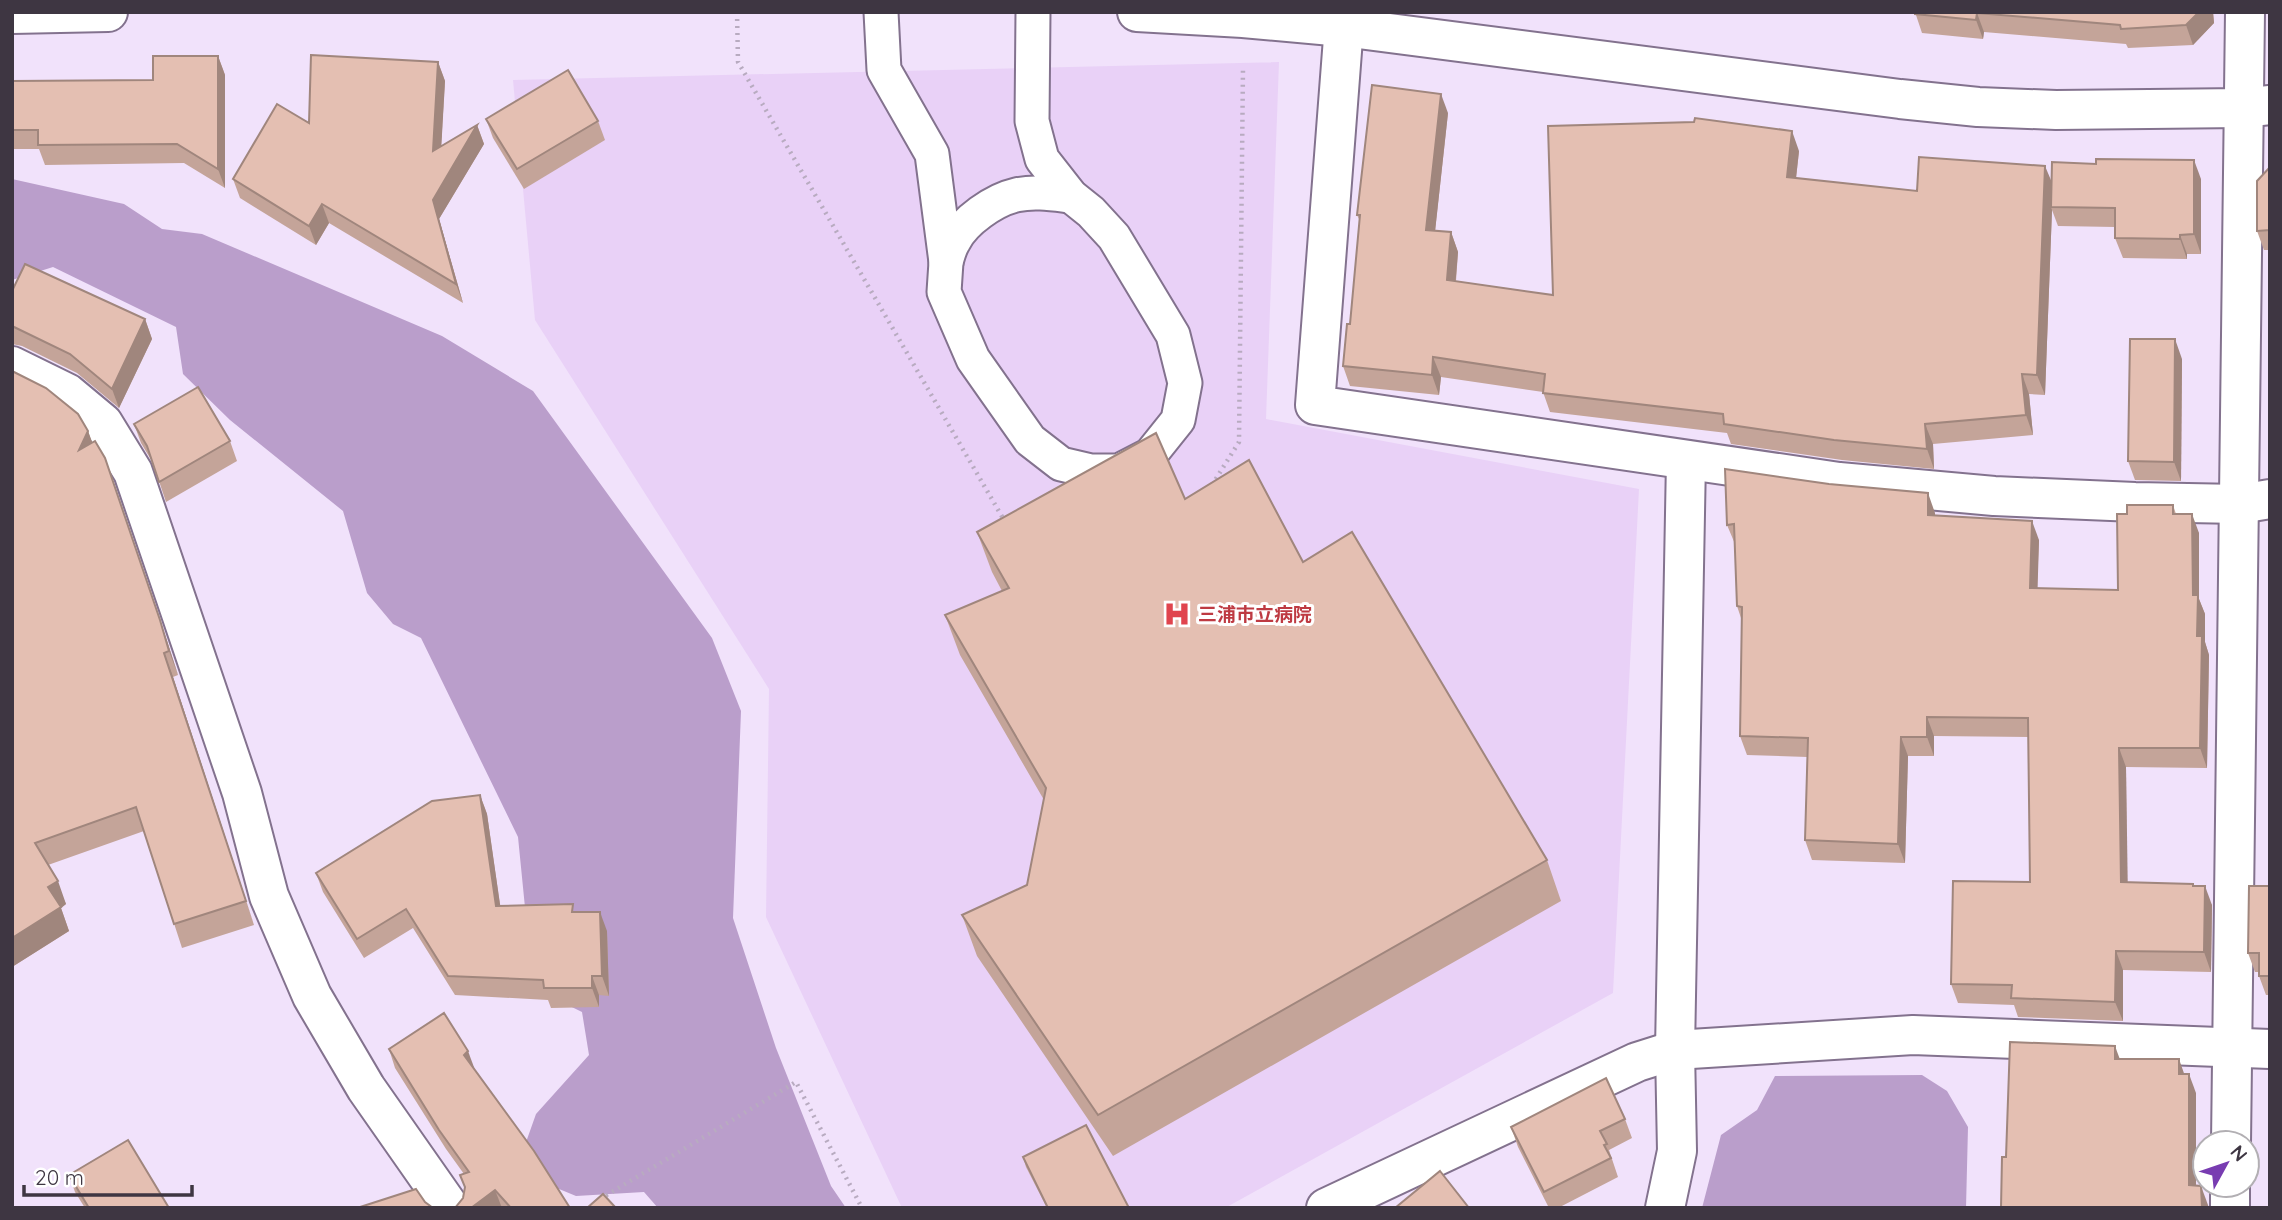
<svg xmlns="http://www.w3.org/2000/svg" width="2282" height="1220" viewBox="0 0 2282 1220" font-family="Quicksand,'Noto Sans JP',sans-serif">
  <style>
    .built { fill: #e9d1f7 }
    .forest { fill: #ba9ecb }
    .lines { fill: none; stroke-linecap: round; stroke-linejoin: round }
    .service-casing { stroke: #83728e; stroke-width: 37 }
    .minor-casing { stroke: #83728e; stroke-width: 42 }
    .tertiary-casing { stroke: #83728e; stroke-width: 42 }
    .path { stroke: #b8abc0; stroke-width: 4.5; stroke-dasharray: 2 5; stroke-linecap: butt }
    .service { stroke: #fff; stroke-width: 33 }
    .minor { stroke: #fff; stroke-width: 38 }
    .tertiary { stroke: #fff; stroke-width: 38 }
    .wall { fill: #c4a499 }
    .shaded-wall { fill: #a0867d }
    .building { fill: #e4bfb2; stroke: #a0867d; stroke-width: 2 }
    .labels { text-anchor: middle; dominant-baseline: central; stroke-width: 6; stroke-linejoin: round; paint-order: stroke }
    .health-label { font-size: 19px; font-weight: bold; fill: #be3a42; stroke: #fff; text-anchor: start }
  </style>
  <rect width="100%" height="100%" fill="#f1e2fb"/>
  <polygon class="built" points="1279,62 1266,419 1639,489 1613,993 1225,1208 902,1208 766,917 769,689 535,320 513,80"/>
  <g class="forest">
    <polygon points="12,179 124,204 162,229 202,234 442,336 533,391 712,638 741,711 733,918 776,1048 831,1186 846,1208 658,1208 644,1192 576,1196 547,1184 525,1145 536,1114 589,1055 582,1012 533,988 518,837 421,638 393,624 367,593 343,511 230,420 183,374 176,327 53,267 12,280"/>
    <polygon points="1922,1075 1947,1091 1968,1127 1966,1208 1702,1208 1721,1135 1757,1110 1775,1076"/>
  </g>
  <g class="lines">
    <defs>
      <g id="service">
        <polyline points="881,12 884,70 932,154 946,262 944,292 973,359 1030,440 1061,464 1091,471 1119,471 1150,455 1178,420 1185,383 1173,335 1114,237 1091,212 1071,196 1042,159 1032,121 1033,12"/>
        <path d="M946,262C948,255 950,247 954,241C964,221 994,200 1016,195C1034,191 1053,194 1071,196"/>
      </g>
      <g id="minor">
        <polyline points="1345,12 1315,405 1839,482 1994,496 2135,502 2240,504 2270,499"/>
        <polyline points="12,366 67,393 103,423 133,472 242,793 269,896 312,996 366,1088 450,1208"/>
        <polyline points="2231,1143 2245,12"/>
        <polyline points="1326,1208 1637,1062 1675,1050 1913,1035 2270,1049"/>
        <polyline points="1665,1208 1677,1151 1675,1050 1686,460"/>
        <polyline points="2230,1208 2230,1185"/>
      </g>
      <g id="tertiary">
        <polyline points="1137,12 1243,18 1343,27 1900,99 1978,107 2056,110 2242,108 2270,105"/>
        <polyline points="12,14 108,12"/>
      </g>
    </defs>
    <use href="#service" class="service-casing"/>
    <use href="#minor" class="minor-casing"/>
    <use href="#tertiary" class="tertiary-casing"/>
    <g class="path">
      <polyline points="737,12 738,62 1004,520"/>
      <polyline points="1212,485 1239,442 1243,68"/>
      <polyline points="600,1199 796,1082 862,1208"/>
    </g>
    <use href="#service" class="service"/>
    <use href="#minor" class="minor"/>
    <use href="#tertiary" class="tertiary"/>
  </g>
  <g class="wall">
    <polygon points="1915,12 2213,12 2214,23 2193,45 2128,48 2126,44 1984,32 1983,39 1922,33"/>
    <polygon points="218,56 225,75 225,188 184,163 45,165 39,149 13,149 12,146 12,81 153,80"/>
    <polygon points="438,62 445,81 441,146 477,125 484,144 439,219 463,303 329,223 316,245 240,198 233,179 309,123"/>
    <polygon points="1448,113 1435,231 1451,232 1458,252 1456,281 1553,295 1799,151 1796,178 1917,191 2051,181 2201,179 2201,254 2187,254 2187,259 2123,258 2115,238 2115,227 2058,226 2052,210 2045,395 2029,394 2033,435 1933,444 1934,469 1842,460 1731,444 1727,433 1550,412 1543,392 1441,377 1439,395 1350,386 1343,366 1350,324 1360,221 1357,215"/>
    <polygon points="486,119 598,121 605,140 524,189 493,138"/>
    <polygon points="2270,167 2270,250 2264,250 2257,231"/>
    <polygon points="12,291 145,319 152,339 119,408 77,373 22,346 12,344"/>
    <polygon points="2182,359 2181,481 2135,480 2128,461"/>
    <polygon points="134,424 230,441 237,461 166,502 153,463 141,443"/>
    <polygon points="88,431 92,443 113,481 168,644 178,675 173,677 254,925 182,948 144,831 48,865 66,904 61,908 69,931 12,967"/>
    <polygon points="1829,484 1935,513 1935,515 2039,540 2037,588 2118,590 2127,514 2173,505 2176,514 2199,533 2199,599 2205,614 2205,642 2209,655 2207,768 2126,767 2127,883 2194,886 2212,905 2211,972 2123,970 2123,1021 2018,1017 2014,1005 1958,1003 1951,984 2030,882 2029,737 1934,736 1934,756 1908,756 1905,863 1812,860 1805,840 1807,757 1747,755 1740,736 1742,621 1737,606 1735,544 1727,525"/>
    <polygon points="1185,499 1303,562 1547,860 1561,901 1113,1156 977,956 962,915 1027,885 1044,800 960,655 945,615 1002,591 992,572 977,532"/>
    <polygon points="480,795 487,814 500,905 576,912 607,931 609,996 599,995 599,1007 551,1008 548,1000 455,995 413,928 364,958 323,892 316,873"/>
    <polygon points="2270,886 2270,995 2266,995 2259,976 2259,972 2255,972 2248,953"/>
    <polygon points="389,1049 475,1070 570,1208 455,1208 463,1198 465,1188 460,1175 464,1174 446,1149 395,1068"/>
    <polygon points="1625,1119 1632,1138 1609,1150 1618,1177 1558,1208 1549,1208 1518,1147 1511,1127"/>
    <polygon points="1023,1157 1129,1208 1047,1208 1026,1167"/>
    <polygon points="69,1175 169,1208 85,1208 75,1192"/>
  </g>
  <g class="shaded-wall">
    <polygon points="2199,12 2213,12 2214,23 2193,45 2186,25"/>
    <polygon points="1977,13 1984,32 1983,39 1976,20"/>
    <polygon points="218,56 225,75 225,188 218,169"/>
    <polygon points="438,62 445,81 440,170 433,151"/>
    <polygon points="1441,94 1448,113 1433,250 1426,230"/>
    <polygon points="477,125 484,144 439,219 463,303 456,284 433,200"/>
    <polygon points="1792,131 1799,151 1794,196 1787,177"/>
    <polygon points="2194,160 2201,179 2201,254 2194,234"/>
    <polygon points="2045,166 2053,185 2051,207 2052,210 2045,395 2037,375"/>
    <polygon points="322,204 329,223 316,245 309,226"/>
    <polygon points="1451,232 1458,252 1454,300 1447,280"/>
    <polygon points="2180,235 2187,254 2187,259 2180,239"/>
    <polygon points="145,319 152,339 119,408 112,389"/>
    <polygon points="2175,339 2182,359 2181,481 2174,462"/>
    <polygon points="1433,357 1441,377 1439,395 1432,375"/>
    <polygon points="2022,374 2029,394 2033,435 2026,415"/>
    <polygon points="1925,424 1933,444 1934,469 1927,449"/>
    <polygon points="88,431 97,455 79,450"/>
    <polygon points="105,458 168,644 178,675 169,651"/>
    <polygon points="1928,493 1935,513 1935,534 1928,515"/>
    <polygon points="2192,514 2199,533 2199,599 2205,614 2205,642 2209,655 2207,768 2200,748 2197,636 2193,595"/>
    <polygon points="2032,521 2039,540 2037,607 2030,588"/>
    <polygon points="164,653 173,677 254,925 246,901"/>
    <polygon points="1927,717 1934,736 1934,756 1927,737"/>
    <polygon points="1901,737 1908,756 1905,863 1898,844"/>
    <polygon points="2119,748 2126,767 2128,902 2121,882"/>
    <polygon points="480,795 487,814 503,925 496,906"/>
    <polygon points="58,881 66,904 61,908 69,931 12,967 12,938 48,887"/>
    <polygon points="2205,886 2212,905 2211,972 2204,952"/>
    <polygon points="600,912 607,931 609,996 602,976"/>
    <polygon points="2116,951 2123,970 2123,1021 2115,1002"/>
    <polygon points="592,976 599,995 599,1007 592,988"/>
    <polygon points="2115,1046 2122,1065 2115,1059"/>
    <polygon points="468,1051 475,1070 464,1055"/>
    <polygon points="2179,1059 2186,1079 2179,1074"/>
    <polygon points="2189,1074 2196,1093 2196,1205 2189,1185"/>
    <polygon points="2201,1186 2208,1205 2209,1208 2202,1208"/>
    <polygon points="495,1190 502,1208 471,1208"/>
  </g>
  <g class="building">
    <polygon points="1915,12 2199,12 2186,25 2121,29 2120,25 1977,13 1976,20 1915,14"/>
    <polygon points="311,55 438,62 433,151 477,125 433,200 456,284 322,204 309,226 233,179 277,104 309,123"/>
    <polygon points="153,56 218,56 218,169 177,144 38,145 38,130 12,130 12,81 153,80"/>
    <polygon points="568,70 598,121 517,169 486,119"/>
    <polygon points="1372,85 1441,94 1426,230 1451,232 1447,280 1553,295 1548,126 1694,122 1695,118 1792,131 1787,177 1917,191 1919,157 2045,166 2037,375 2022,374 2026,415 1925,424 1927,449 1834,440 1724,424 1723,414 1543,393 1545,374 1433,357 1432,375 1343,366 1347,324 1350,324 1360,215 1357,215"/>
    <polygon points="2096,159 2194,160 2194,234 2180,235 2180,239 2115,238 2115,208 2051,207 2052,162 2096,164"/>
    <polygon points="2270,167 2270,230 2257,231 2257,181"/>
    <polygon points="25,264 145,319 112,389 70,354 12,326 12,291"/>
    <polygon points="2130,339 2175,339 2174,462 2128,461"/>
    <polygon points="12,371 46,388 78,414 88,431 79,450 95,441 105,458 160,620 169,651 164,653 246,901 174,924 136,807 35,843 58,881 48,887 61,907 12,938"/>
    <polygon points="198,387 230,441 159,482 147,446 134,424"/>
    <polygon points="1156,433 1185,499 1249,460 1303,562 1352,532 1547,860 1098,1115 962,915 1027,885 1046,788 945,615 1009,588 977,532"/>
    <polygon points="1725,469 1829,484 1928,493 1928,515 2032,521 2030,588 2118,590 2117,514 2127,514 2127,505 2173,505 2173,514 2192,514 2193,595 2198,595 2197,636 2202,636 2200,748 2119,748 2121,882 2193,884 2193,886 2205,886 2204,952 2116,951 2115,1002 2011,998 2012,985 1951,984 1953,881 2030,882 2028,718 1927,717 1927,737 1901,737 1898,844 1805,840 1808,738 1740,736 1742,607 1737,606 1734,524 1727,525"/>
    <polygon points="480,795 496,906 573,904 572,912 600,912 602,976 592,976 592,988 544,988 543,980 448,976 406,909 357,939 316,873 432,801"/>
    <polygon points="2249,886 2270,886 2270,976 2259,976 2259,953 2248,953"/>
    <polygon points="444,1013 468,1051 464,1055 534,1151 570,1208 511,1208 495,1190 471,1208 455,1208 463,1198 465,1187 460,1175 469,1172 439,1130 389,1049"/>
    <polygon points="2010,1042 2115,1046 2115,1059 2179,1059 2179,1074 2189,1074 2189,1185 2201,1186 2202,1208 2001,1208 2002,1157 2006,1157"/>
    <polygon points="1606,1078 1625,1119 1600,1131 1607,1144 1604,1145 1611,1158 1544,1192 1511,1127"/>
    <polygon points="1086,1125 1129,1208 1048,1208 1023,1157"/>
    <polygon points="128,1140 169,1208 89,1208 69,1175"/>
    <polygon points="1440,1171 1469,1208 1395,1208"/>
    <polygon points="416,1189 425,1202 433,1208 357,1208"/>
    <polygon points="603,1194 616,1208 587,1208"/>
  </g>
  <defs>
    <symbol id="hospital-bare" viewBox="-9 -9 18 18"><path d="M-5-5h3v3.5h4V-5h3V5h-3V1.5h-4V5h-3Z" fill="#e0444e" stroke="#fff" stroke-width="2.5" paint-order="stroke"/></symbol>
  </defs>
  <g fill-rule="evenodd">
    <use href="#hospital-bare" x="1158" y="595" width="38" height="38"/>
  </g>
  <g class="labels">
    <g class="health-label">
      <text x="1198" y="614">三浦市立病院</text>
    </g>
  </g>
  <rect width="2282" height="1220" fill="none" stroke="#3e3642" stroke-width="28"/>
  <g transform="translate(2226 1164) rotate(50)"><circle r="33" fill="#ffffff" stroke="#b2afb3" stroke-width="2"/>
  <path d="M0-5L12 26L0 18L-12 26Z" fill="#783cb1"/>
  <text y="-10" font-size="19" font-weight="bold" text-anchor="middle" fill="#3e3642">N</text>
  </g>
  <path d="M24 1185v10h168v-10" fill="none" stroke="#3e3642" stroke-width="3.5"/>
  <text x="35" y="1185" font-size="21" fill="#3e3642" stroke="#ffffff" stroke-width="5" paint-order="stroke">20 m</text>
</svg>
